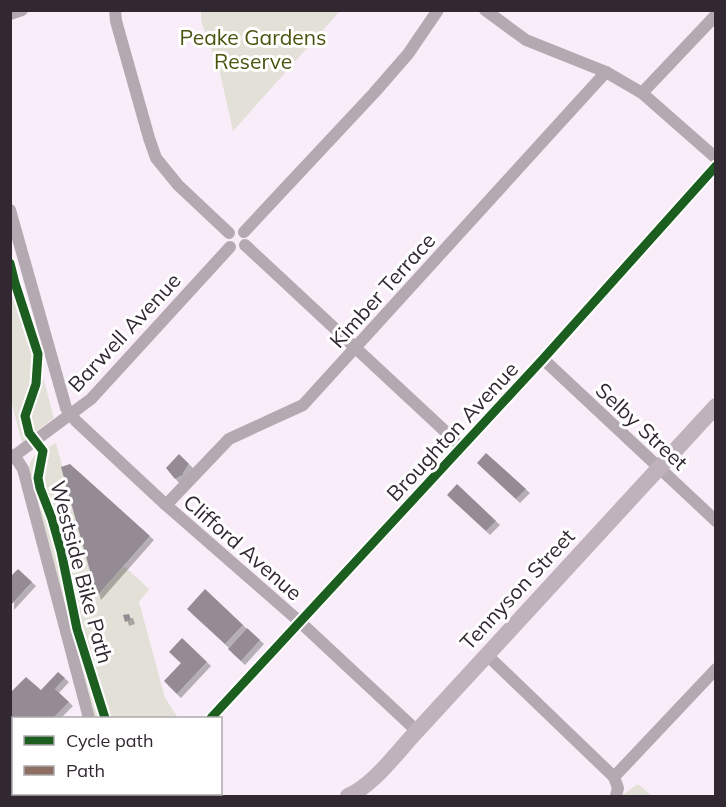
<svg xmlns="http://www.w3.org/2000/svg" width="726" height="807" viewBox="0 0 726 807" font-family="Mulish,sans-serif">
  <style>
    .green { fill: #e3e1d7 }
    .building { fill: #958b95; filter: url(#shadow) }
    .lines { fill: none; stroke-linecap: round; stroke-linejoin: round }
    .street { stroke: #b5a9b1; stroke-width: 12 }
    .secondary { stroke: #bfb2bc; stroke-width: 16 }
    .quiet { stroke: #8d6e63; stroke-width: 8; stroke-dasharray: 15 8; stroke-linecap: butt }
    .cycleway-casing { stroke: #fff; stroke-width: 13 }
    .cycleway { stroke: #1b5e20; stroke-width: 9 }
    .labels { text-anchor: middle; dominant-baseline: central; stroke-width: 6; stroke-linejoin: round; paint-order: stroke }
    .park-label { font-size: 21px; fill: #4c530f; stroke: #fff }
    .street-label { font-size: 21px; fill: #312831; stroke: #fff }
  </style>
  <defs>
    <filter id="shadow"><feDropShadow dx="4" dy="4" stdDeviation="0" flood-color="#0004"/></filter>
  </defs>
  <rect width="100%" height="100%" fill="#f8edf8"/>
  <g class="green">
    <polygon points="201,11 201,10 340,11 233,131 220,73 201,21"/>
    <polygon points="11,256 54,418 22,442 11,401"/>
    <path d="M56,443L97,595L124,566L149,589L139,602L165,698L178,718H95L29,469C30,454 43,450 56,443Z"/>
    <polygon points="638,784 652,796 621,796"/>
    <polygon points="115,794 163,794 164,796 116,796"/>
  </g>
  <g class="building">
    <polygon points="486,453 526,489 516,499 477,463"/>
    <polygon points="179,454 189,464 183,473 184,474 175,479 166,468"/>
    <polygon points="70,464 150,536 97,596 61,467"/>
    <polygon points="457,484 496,521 486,531 447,495"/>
    <polygon points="18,569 32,582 10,606 10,574 12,575"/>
    <polygon points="205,589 243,625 225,644 187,609"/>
    <polygon points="129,614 131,620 125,622 123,615"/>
    <polygon points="247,628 260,640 241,661 228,649"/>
    <polygon points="182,638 207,662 177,694 164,681 181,663 169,652"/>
    <polygon points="58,672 65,678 55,689 69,702 53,718 14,718 14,740 10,737 10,693 26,677 41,690"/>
    <polygon points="52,794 100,794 101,796 55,796"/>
  </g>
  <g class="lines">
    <g class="street">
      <polyline points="115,10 116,21 149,138 156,158 178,185 229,233"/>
      <polyline points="485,10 526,40 606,72 642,93 716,158"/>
      <polyline points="10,14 22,10"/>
      <polyline points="642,93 716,15"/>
      <polyline points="10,210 66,408 76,421 166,505 300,622 417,731"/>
      <polyline points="244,232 374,93 408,54 438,10"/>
      <polyline points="245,245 462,447"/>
      <polyline points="543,359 716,521"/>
      <polyline points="14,455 23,469 89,718"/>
      <polyline points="10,459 91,399 230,247"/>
      <polyline points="166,505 229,439 303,405 606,72"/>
      <polyline points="487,655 614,777 618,788 616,796"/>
      <polyline points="211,718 543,359 716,166"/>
      <polyline points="614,777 716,669"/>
      <polyline points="109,794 110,796"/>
      <polyline points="169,794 170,796"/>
    </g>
    <g class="secondary">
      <polyline points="10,776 14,779"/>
      <polyline points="29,794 33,796"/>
      <path d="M348,796C373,786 398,751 417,731L716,406"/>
    </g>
    <polyline class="quiet" points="133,796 135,794"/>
    <defs>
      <g id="cycleway">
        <polyline points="10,263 15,283 38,354 36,384 25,416 29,433 43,451 38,478 40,488 52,519 61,551 77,629 105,718"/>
        <polyline points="211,718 543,359 716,166"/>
      </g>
    </defs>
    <use href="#cycleway" class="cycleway-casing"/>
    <use href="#cycleway" class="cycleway"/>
  </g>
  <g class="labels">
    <g class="park-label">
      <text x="253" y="37">Peake Gardens<tspan x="253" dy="24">Reserve</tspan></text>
    </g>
    <g class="street-label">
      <text transform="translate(382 290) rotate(-48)">Kimber Terrace</text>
      <text transform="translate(124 332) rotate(-47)">Barwell Avenue</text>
      <text transform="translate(642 426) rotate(43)">Selby Street</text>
      <text transform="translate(452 431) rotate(-47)">Broughton Avenue</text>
      <text transform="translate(243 547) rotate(41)">Clifford Avenue</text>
      <text transform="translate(82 572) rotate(75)">Westside Bike Path</text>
      <text transform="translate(517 589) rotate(-47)">Tennyson Street</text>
    </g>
  </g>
  <rect width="726" height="807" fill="none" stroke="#312831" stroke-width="24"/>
  <rect x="12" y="717" width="210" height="78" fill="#ffffff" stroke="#ada9ad" stroke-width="1.5"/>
  <rect x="24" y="736" width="30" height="9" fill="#1b5e20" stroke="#ada9ad" stroke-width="1.5"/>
  <text x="66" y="747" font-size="18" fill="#312831">Cycle path</text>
  <rect x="24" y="766" width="30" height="9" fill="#8d6e63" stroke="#ada9ad" stroke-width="1.5"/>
  <text x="66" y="777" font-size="18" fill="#312831">Path</text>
</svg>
